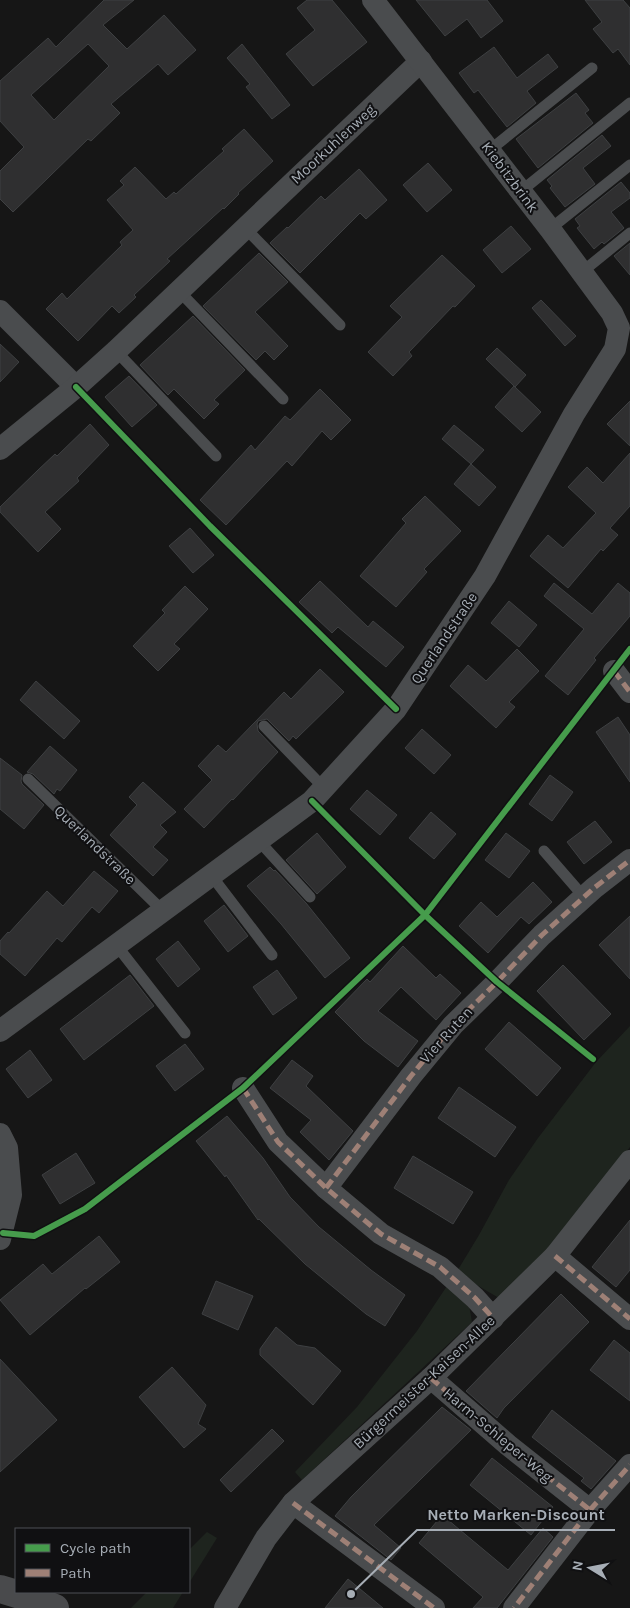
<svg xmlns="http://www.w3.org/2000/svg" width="630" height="1608" viewBox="0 0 630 1608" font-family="Karla,sans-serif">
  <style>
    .green { fill: #1e241e }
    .building { fill: #2f2f30; stroke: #3e4042; fill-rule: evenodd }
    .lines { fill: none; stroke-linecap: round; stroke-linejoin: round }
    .lane { stroke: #4a4c4e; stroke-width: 11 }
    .street { stroke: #4a4c4e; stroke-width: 22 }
    .secondary { stroke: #494a4c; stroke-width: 28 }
    .tram { stroke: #4a4c4d; stroke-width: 1 }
    .quiet { stroke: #9e8076; stroke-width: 5; stroke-dasharray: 10 5; stroke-linecap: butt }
    .cycleway-casing { stroke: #101012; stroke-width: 9 }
    .cycleway { stroke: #469c4c; stroke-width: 6 }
    .labels { text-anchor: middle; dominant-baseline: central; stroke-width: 4; stroke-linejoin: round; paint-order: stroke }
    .street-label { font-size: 15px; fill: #a7aeb6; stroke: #101012 }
    .leader { fill: none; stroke: #a7aeb6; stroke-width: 2 }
    .callout-dot { fill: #a7aeb6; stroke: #101012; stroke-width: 2 }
    .callout-label { font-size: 16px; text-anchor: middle; font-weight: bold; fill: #a7aeb6; stroke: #101012; stroke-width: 4; stroke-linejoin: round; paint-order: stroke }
  </style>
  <rect width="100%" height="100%" fill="#161616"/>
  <g class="green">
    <polygon points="630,1026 630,1147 549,1250 499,1298 456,1273 479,1235 509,1180 538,1138 596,1062"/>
    <polygon points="449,1283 469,1305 472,1322 302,1480 295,1472 357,1407 417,1331"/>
    <polygon points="207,1532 217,1538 189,1583 189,1550"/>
    <polygon points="147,1592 183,1592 173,1608 131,1608"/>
  </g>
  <g class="building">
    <path d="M104,0H134L103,25L127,49L164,15L196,50L168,75L158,64L111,104L120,113L91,141L88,139L13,212L0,199V171L24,147L0,121V81L48,38L56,47ZM88,44L109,66L54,120L31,95Z"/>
    <polygon points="307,0 332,0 367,42 313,86 286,54 315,30 297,8"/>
    <polygon points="416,0 487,0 503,21 481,38 467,19 445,36"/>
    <polygon points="585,0 623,0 630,8 630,65 618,49 613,53 593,29 602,22"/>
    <polygon points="242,44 290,105 272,119 246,87 250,84 227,58"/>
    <polygon points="494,47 517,78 548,54 558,67 527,91 536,103 507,127 478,90 474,93 459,73"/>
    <polygon points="576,93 589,110 585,113 593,123 538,168 516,139"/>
    <polygon points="244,129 273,161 238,193 239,194 224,209 223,208 167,259 170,261 134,295 136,297 119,313 112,306 78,341 46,309 62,293 67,299 122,245 120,242 133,230 107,200 124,185 120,181 135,167 166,199 174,192 176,194 224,151 222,149"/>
    <polygon points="602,135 611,146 583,168 595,184 565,207 550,188 552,186 547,180"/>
    <polygon points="428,163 452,190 427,212 403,185"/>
    <polygon points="359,169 387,200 366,219 360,213 300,273 270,243 287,227 288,228 321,196 325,200"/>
    <polygon points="621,182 630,193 630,198 611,212 624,228 604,244 602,242 594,249 577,228 580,226 575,219"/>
    <polygon points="511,226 531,249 502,273 483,250"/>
    <polygon points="630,243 630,275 614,256"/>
    <polygon points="259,253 288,282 255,312 288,346 274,360 265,351 256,360 203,306"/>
    <polygon points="442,255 475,286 455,307 453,306 409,352 412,356 393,376 368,352 402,317 390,306"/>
    <polygon points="541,300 576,336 565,346 532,308"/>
    <polygon points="193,316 245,370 214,400 219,404 204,419 174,389 168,395 140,365"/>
    <polygon points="0,344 19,362 0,382"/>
    <polygon points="497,348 526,375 515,387 486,359"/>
    <polygon points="129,376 157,405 132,427 105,397"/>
    <polygon points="514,386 541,412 522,432 495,407"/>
    <polygon points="320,389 351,420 331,440 322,431 292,466 287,461 226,525 200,500 251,445 255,450 285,416 290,420"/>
    <polygon points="630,401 630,446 607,424"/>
    <polygon points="90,424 109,445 77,478 79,481 45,512 61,529 38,552 0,512 0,507 37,471 55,454 57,456"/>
    <polygon points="454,425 484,450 471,464 442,439"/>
    <polygon points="630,453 630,506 610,528 618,535 603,551 601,549 568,588 530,556 548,535 563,548 596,513 568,487 587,467 603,483"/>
    <polygon points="471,464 496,487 479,506 454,484"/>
    <polygon points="425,496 461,531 424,569 427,572 396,607 360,576 406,523 402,519"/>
    <polygon points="190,528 214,555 193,573 169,546"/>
    <polygon points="320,581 368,627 373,621 404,647 386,667 338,627 332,633 299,602"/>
    <polygon points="554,583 592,614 618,583 630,593 630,616 594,658 596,660 568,695 545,676 584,629 544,596"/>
    <polygon points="185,586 208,609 174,644 180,649 158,671 133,646 165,613 162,610"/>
    <polygon points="509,601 537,625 519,647 491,623"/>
    <polygon points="517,649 539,671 509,702 515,707 496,728 450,686 468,665 486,681"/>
    <polygon points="320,669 344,692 296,739 293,736 289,741 267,719 258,721 257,724 258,731 278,752 233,800 232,799 204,828 184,809 212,780 198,766 218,745 226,752 284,692 291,699"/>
    <polygon points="36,681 80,721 64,739 20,700"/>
    <polygon points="618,717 630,735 630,782 596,732"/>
    <polygon points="422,729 451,755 434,774 405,748"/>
    <polygon points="50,746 77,770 60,791 57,789 54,794 33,774 27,772"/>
    <polygon points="0,758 22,775 21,781 22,784 44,805 24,829 0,809"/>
    <polygon points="550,775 573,792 552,821 529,804"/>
    <polygon points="143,782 176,812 160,825 167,832 153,847 168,860 153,876 110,835 137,805 129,797"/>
    <polygon points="367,790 397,815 380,835 350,809"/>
    <polygon points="431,812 456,834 434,859 409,838"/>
    <polygon points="595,821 612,842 584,864 567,842"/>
    <polygon points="317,833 346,867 317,894 286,860"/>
    <polygon points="506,833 530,851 509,878 485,860"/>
    <polygon points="270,867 274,871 275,870 306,903 350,958 325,978 281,924 247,886"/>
    <polygon points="94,871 118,891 99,913 92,907 62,942 57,938 25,976 0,954 0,941 8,932 9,933 47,891 63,906"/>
    <polygon points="533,882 552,902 529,924 521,917 488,953 459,926 481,902 497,917"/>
    <polygon points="224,905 248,936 228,952 204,921"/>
    <polygon points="630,916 630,979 599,945"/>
    <polygon points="178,941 200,969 178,987 156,959"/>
    <polygon points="403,946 436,978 440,974 461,993 436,1020 401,987 378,1011 418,1041 398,1067 364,1041 335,1012 367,979 370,982"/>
    <polygon points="563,965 611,1014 584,1040 537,991"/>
    <polygon points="277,970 297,998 273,1015 253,987"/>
    <polygon points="130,975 154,1006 84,1060 60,1029"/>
    <polygon points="509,1022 561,1068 537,1096 485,1049"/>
    <polygon points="185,1044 204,1069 175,1091 156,1066"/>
    <polygon points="30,1050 52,1080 28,1098 6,1069"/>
    <polygon points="292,1060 313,1076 306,1086 353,1131 329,1160 300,1132 311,1120 270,1088"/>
    <polygon points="459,1087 516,1127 495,1157 438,1118"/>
    <polygon points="227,1116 263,1158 290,1197 319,1227 371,1270 405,1295 385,1326 366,1314 305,1264 259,1219 258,1220 226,1175 225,1177 196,1141"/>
    <polygon points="76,1153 95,1183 60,1204 42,1175"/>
    <polygon points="413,1156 473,1192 453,1224 394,1188"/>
    <polygon points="630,1220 630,1270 616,1287 592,1267"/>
    <polygon points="99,1236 120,1262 86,1289 85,1288 30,1335 0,1300 43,1264 52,1274"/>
    <polygon points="216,1281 253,1296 238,1330 202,1314"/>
    <polygon points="561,1294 589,1322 504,1408 497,1418 466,1391"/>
    <polygon points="276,1327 297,1345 315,1348 341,1371 313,1405 260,1355 260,1349"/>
    <polygon points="614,1340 630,1353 630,1401 590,1370"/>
    <polygon points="0,1359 57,1420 0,1472"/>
    <polygon points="172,1367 206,1405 198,1424 206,1429 184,1448 139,1397"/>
    <polygon points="442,1407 471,1430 374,1525 401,1548 391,1560 335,1516 351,1497"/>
    <polygon points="552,1410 616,1461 591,1489 581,1481 584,1478 532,1437"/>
    <polygon points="272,1429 284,1441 231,1492 220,1480"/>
    <polygon points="492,1458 553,1507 531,1535 470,1485"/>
    <polygon points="442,1515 508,1570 543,1528 553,1537 497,1608 473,1608 483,1597 419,1543"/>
    <polygon points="348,1579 383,1608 325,1608"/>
  </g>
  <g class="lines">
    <g class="lane">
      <polyline points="490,150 592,68"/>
      <polyline points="520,192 630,103"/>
      <polyline points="245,228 340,325"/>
      <polyline points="550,229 630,165"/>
      <polyline points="582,272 630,233"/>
      <polyline points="179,291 283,399"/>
      <polyline points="116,351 216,456"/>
      <polyline points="264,726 324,788"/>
      <polyline points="28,779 163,911"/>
      <polyline points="259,841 310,897"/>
      <polyline points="544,851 584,897"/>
      <polyline points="211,875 272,955"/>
      <polyline points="117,946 185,1033"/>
    </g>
    <g class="street">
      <polyline points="0,311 76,387"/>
      <polyline points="0,449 76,387 116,351 421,61"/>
      <polyline points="614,671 630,692"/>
      <polyline points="0,1031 312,801 396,709 485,576 574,414 615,349 619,328 612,313 550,229 373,0"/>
      <polyline points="243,1088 278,1142 326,1188 381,1234 440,1267 475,1298 493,1318"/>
      <polyline points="0,1134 7,1148 11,1195 0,1239"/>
      <polyline points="326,1188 411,1076 453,1025 497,982 542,935 594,888 630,860"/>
      <polyline points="555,1256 630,1319"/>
      <polyline points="431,1378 508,1445 590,1510 514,1608"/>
      <polyline points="293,1503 434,1608"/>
      <polyline points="590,1510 630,1465"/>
      <polyline points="225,1608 266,1538 293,1503 431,1378 555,1256 630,1161"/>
    </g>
    <polyline class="secondary" points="0,1589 30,1598 55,1608"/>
    <polyline class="tram" points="0,1602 20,1608"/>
    <g class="quiet">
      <polyline points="614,671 630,692"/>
      <polyline points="243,1088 278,1142 326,1188 381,1234 440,1267 475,1298 493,1318"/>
      <polyline points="326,1188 411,1076 453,1025 497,982 542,935 594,888 630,860"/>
      <polyline points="555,1256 630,1319"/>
      <polyline points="431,1378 508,1445 590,1510 514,1608"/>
      <polyline points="293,1503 434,1608"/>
      <polyline points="590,1510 630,1465"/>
    </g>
    <defs>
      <g id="cycleway">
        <polyline points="76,387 210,526 396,709"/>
        <polyline points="312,801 425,915 497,982 593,1059"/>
        <polyline points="3,1233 34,1236 85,1209 243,1088 425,915 630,649"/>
      </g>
    </defs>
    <use href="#cycleway" class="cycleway-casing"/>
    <use href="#cycleway" class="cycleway"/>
  </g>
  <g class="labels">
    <g class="street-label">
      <text transform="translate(333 144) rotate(-43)">Moorkuhlenweg</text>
      <text transform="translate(510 177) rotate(53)">Kiebitzbrink</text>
      <text transform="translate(444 638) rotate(-56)">Querlandstraße</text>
      <text transform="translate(95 845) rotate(44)">Querlandstraße</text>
      <text transform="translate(446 1035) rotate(-48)">Vier Ruten</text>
      <text transform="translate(424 1382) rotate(-43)">Bürgermeister-Kaisen-Allee</text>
      <text transform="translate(498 1435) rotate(40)">Harm-Schleper-Weg</text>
    </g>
  </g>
  <path class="leader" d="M351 1594L417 1530H615"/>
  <circle class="callout-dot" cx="351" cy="1594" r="5"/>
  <g class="callout-label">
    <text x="516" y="1520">Netto Marken-Discount</text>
  </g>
  <rect x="15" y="1528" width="175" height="65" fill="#101012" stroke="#4c4f54"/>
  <rect x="25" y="1544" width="25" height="8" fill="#469c4c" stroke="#4c4f54"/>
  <text x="60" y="1553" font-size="15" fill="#a7aeb6">Cycle path</text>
  <rect x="25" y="1569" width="25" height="8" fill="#9e8076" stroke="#4c4f54"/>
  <text x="60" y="1578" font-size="15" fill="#a7aeb6">Path</text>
  <g transform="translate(590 1568) rotate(280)" stroke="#101012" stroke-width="4" paint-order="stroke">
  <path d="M0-4L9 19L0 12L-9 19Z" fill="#a7aeb6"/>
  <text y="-8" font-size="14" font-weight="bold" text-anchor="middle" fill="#a7aeb6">N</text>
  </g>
</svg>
